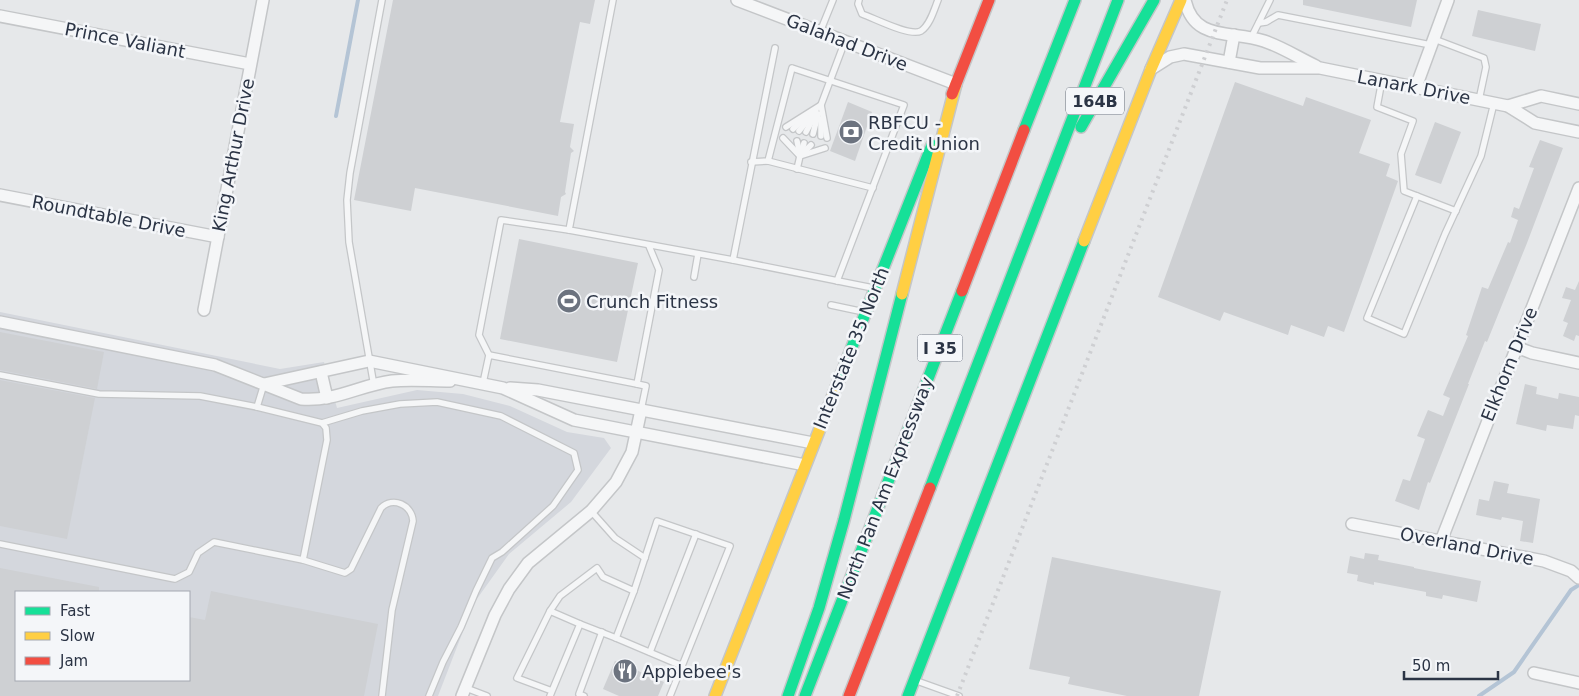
<svg xmlns="http://www.w3.org/2000/svg" width="1579" height="696" viewBox="0 0 1579 696" font-family="'DejaVu Sans',sans-serif">
  <style>
    .built { fill: #d4d7dd; fill-rule: evenodd }
    .lines { fill: none; stroke-linecap: round; stroke-linejoin: round }
    .stream { stroke: #b4c4d5; stroke-width: 4 }
    .building { fill: #ced0d3 }
    .lane-casing { stroke: #c4c6c8; stroke-width: 8 }
    .street-casing { stroke: #c4c6c8; stroke-width: 14 }
    .fast-casing { stroke: #c4c6c8; stroke-width: 14 }
    .slow-casing { stroke: #c4c6c8; stroke-width: 14 }
    .jam-casing { stroke: #c4c6c8; stroke-width: 14 }
    .lane { stroke: #f5f6f7; stroke-width: 5.5 }
    .street { stroke: #f5f6f7; stroke-width: 11 }
    .fast { stroke: #16e098; stroke-width: 11 }
    .slow { stroke: #ffcf43; stroke-width: 11 }
    .jam { stroke: #f24e42; stroke-width: 11 }
    .rail { stroke: #cecfd2; stroke-width: 4; stroke-dasharray: 2.5 5; stroke-linecap: butt }
    .labels { text-anchor: middle; dominant-baseline: central; stroke-width: 5; stroke-linejoin: round; paint-order: stroke }
    .shield { fill: #f4f6f9; stroke: #676e7b; stroke-width: 1 }
    .shield-label { font-size: 16px; font-weight: bold; fill: #2b3445 }
    .street-label { font-size: 18px; fill: #2b3445; stroke: #f4f6f9 }
    .poi-label { font-size: 18px; fill: #2b3445; stroke: #f4f6f9; text-anchor: start }
  </style>
  <rect width="100%" height="100%" fill="#e6e8ea"/>
  <path class="built" d="M0,312L280,369L324,362L337,408L417,390L463,394L510,406L567,432L604,438L611,448L571,502L509,554L474,603L438,696H0ZM16,592H189V680H16Z"/>
  <g class="lines">
    <g class="stream">
      <polyline points="336,116 358,0"/>
      <polyline points="1479,696 1514,672 1571,590 1579,585"/>
    </g>
  </g>
  <g class="building">
    <polygon points="393,0 595,0 590,24 580,22 560,122 574,124 570,147 574,151 571,153 565,192 566,194 561,197 558,216 415,188 411,211 354,200"/>
    <polygon points="1303,0 1417,0 1411,27 1303,5"/>
    <polygon points="1478,10 1541,24 1535,51 1472,36"/>
    <polygon points="1235,82 1303,106 1306,97 1371,120 1359,153 1390,164 1386,176 1398,181 1344,332 1328,326 1324,337 1291,325 1288,335 1224,312 1220,321 1158,297"/>
    <polygon points="848,102 872,112 855,161 830,151"/>
    <polygon points="1435,122 1461,132 1441,184 1415,175"/>
    <polygon points="1540,140 1563,148 1527,243 1487,342 1485,341 1468,384 1469,384 1430,483 1428,482 1419,510 1395,501 1403,479 1410,481 1425,439 1417,436 1428,410 1443,416 1450,398 1443,395 1468,336 1466,335 1482,287 1488,289 1508,242 1510,243 1518,220 1511,217 1514,207 1519,209 1534,168 1529,167"/>
    <polygon points="519,239 638,263 617,362 500,339"/>
    <polygon points="1579,281 1579,336 1576,335 1574,341 1563,336 1568,323 1563,321 1571,300 1562,298 1566,287 1575,290"/>
    <polygon points="0,332 104,352 97,389 0,370"/>
    <polygon points="0,380 95,398 67,539 0,526"/>
    <polygon points="1525,384 1537,387 1536,394 1558,399 1559,393 1579,397 1579,416 1575,415 1573,429 1547,425 1546,431 1516,424"/>
    <polygon points="1494,481 1509,484 1507,493 1540,499 1533,543 1520,541 1523,521 1502,517 1501,520 1476,515 1479,499 1489,501"/>
    <polygon points="1365,553 1379,555 1378,560 1414,567 1414,568 1481,581 1477,602 1443,595 1442,599 1426,596 1426,592 1374,582 1374,585 1357,581 1358,575 1347,573 1350,556 1364,559"/>
    <polygon points="1052,557 1221,591 1199,696 1127,696 1068,684 1070,677 1029,669"/>
    <polygon points="0,568 99,587 99,592 16,592 16,680 189,680 189,617 205,620 211,591 378,624 364,696 0,696"/>
    <polygon points="615,661 664,682 658,696 619,696 603,689"/>
  </g>
  <g class="lines">
    <defs>
      <g id="lane">
        <polyline points="613,0 569,230 733,260 873,288"/>
        <path d="M859,0L858,4L862,14C874,18 910,37 921,31C930,25 934,10 938,0"/>
        <polyline points="1259,23 1266,22 1278,15 1431,45"/>
        <polyline points="820,32 833,0"/>
        <polyline points="1251,38 1270,0"/>
        <polyline points="1434,39 1484,58 1486,67 1479,100"/>
        <polyline points="1382,80 1377,107 1413,121 1401,154 1404,191 1456,211"/>
        <polyline points="786,127 821,105"/>
        <polyline points="793,129 806,117"/>
        <polyline points="799,131 816,110"/>
        <polyline points="806,132 815,115"/>
        <polyline points="813,134 818,114"/>
        <polyline points="821,136 821,119"/>
        <polyline points="783,138 800,156"/>
        <polyline points="827,138 821,105 845,41"/>
        <polyline points="797,141 800,154"/>
        <polyline points="801,154 804,143"/>
        <polyline points="802,154 811,145"/>
        <polyline points="768,161 873,188"/>
        <polyline points="751,162 768,161 792,68 904,105 837,281"/>
        <polyline points="797,169 800,156 825,148"/>
        <polyline points="1417,196 1367,318 1404,334 1445,234 1481,156 1494,103"/>
        <polyline points="733,260 775,48"/>
        <polyline points="694,277 698,254"/>
        <polyline points="831,305 864,312"/>
        <polyline points="489,355 479,335 501,220 569,230"/>
        <polyline points="0,375 99,394 200,396 257,407"/>
        <polyline points="483,383 489,355 637,384"/>
        <polyline points="264,384 257,407 322,423 326,428 327,440 303,560"/>
        <polyline points="374,386 349,242 347,200 350,173 382,0"/>
        <polyline points="641,410 646,386 637,384 659,270 649,246"/>
        <polyline points="322,423 362,411 400,404 437,402 501,416 574,453 578,470 553,506 502,552 492,558 476,591 461,627 443,662 429,696"/>
        <polyline points="591,511 615,538 645,558"/>
        <path d="M0,544L175,579L189,572L198,553L214,542L303,560L345,573L351,569L381,508C393,496 412,505 413,521L392,610L382,696"/>
        <polyline points="550,611 560,596 597,568 603,577 634,591 657,521 730,546 670,696"/>
        <polyline points="580,624 616,638 634,591"/>
        <polyline points="616,638 682,666"/>
        <polyline points="650,652 696,534"/>
        <polyline points="917,681 959,696"/>
        <polyline points="466,688 487,696"/>
        <polyline points="550,696 552,691 580,624 550,611 517,678 552,691"/>
        <polyline points="584,696 579,694 602,632"/>
      </g>
      <g id="street">
        <polyline points="737,0 956,84"/>
        <path d="M1185,0C1194,42 1231,30 1264,41C1282,47 1299,58 1316,66"/>
        <polyline points="0,16 250,64"/>
        <polyline points="1229,62 1234,35"/>
        <polyline points="1151,69 1170,57 1184,54 1260,68 1320,68 1508,106 1535,123 1579,132"/>
        <polyline points="1416,87 1448,0"/>
        <polyline points="1508,106 1541,96 1579,104"/>
        <polyline points="0,195 218,237"/>
        <polyline points="204,310 263,0"/>
        <path d="M0,322L215,365L301,399C335,402 360,385 392,381C410,379 431,381 450,381"/>
        <polyline points="1516,347 1532,353 1579,363"/>
        <polyline points="321,372 327,398"/>
        <polyline points="264,384 369,361 503,388 574,420 805,465"/>
        <polyline points="510,388 538,390 813,443"/>
        <polyline points="1352,524 1544,561 1571,571 1579,578"/>
        <polyline points="1441,541 1579,188"/>
        <polyline points="1534,673 1579,683"/>
        <polyline points="462,696 495,615 509,589 528,563 591,511 616,482 632,452 641,410"/>
      </g>
      <g id="fast">
        <polyline points="1081,127 1154,0"/>
        <polyline points="1024,130 1075,0"/>
        <polyline points="837,385 932,145"/>
        <polyline points="930,488 1118,0"/>
        <polyline points="788,696 819,608 844,520 902,294"/>
        <polyline points="805,696 962,291"/>
        <polyline points="908,696 1084,241"/>
      </g>
      <g id="slow">
        <polyline points="1084,241 1151,69 1181,0"/>
        <polyline points="902,294 956,84"/>
        <polyline points="715,696 837,385"/>
      </g>
      <g id="jam">
        <polyline points="952,94 989,0"/>
        <polyline points="962,291 1024,130"/>
        <polyline points="849,696 930,488"/>
      </g>
    </defs>
    <use href="#lane" class="lane-casing"/>
    <use href="#street" class="street-casing"/>
    <use href="#fast" class="fast-casing"/>
    <use href="#slow" class="slow-casing"/>
    <use href="#jam" class="jam-casing"/>
    <use href="#lane" class="lane"/>
    <use href="#street" class="street"/>
    <use href="#fast" class="fast"/>
    <use href="#slow" class="slow"/>
    <use href="#jam" class="jam"/>
    <polyline class="rail" points="957,696 1227,0"/>
  </g>
  <defs>
    <symbol id="bank-disc" viewBox="-11 -11 22 22"><circle r="9.5" fill="#6c737f" stroke="#f4f6f9"/><path d="M-6-4H6V4H-6ZM0-2.3a2.3 2.3 0 1 0 0 4.6a2.3 2.3 0 1 0 0-4.6Z" fill="#fff"/></symbol>
    <symbol id="stadium-disc" viewBox="-11 -11 22 22"><circle r="9.5" fill="#6c737f" stroke="#f4f6f9"/><path d="M0-5a6.5 5 0 1 0 0 10a6.5 5 0 1 0 0-10ZM-3.5-1.8h7v3.6h-7Z" fill="#fff"/></symbol>
    <symbol id="restaurant-disc" viewBox="-11 -11 22 22"><circle r="9.5" fill="#6c737f" stroke="#f4f6f9"/><path d="M-5-6h1v4h1v-4h1v4h1v-4h1v5L-1.5 .5V6h-2V.5L-5-1ZM5-6V6H3V1.5H1.5Q1.5-4 5-6Z" fill="#fff"/></symbol>
  </defs>
  <g fill-rule="evenodd">
    <use href="#bank-disc" x="837" y="118" width="28" height="28"/>
    <use href="#stadium-disc" x="555" y="287" width="28" height="28"/>
    <use href="#restaurant-disc" x="611" y="657" width="28" height="28"/>
  </g>
  <g class="labels">
    <g class="shield">
      <rect x="1066" y="87.5" width="58" height="27" rx="4"/>
      <rect x="917.5" y="334.5" width="45" height="27" rx="4"/>
    </g>
    <g class="shield-label">
      <text x="1095" y="101">164B</text>
      <text x="940" y="348">I 35</text>
    </g>
    <g class="street-label">
      <text transform="translate(125 40) rotate(11)">Prince Valiant</text>
      <text transform="translate(847 42) rotate(21)">Galahad Drive</text>
      <text transform="translate(1414 87) rotate(11)">Lanark Drive</text>
      <text transform="translate(233 155) rotate(-79)">King Arthur Drive</text>
      <text transform="translate(109 216) rotate(11)">Roundtable Drive</text>
      <text transform="translate(851 348) rotate(-68)">Interstate 35 North</text>
      <text transform="translate(1509 364) rotate(-68)">Elkhorn Drive</text>
      <text transform="translate(885 488) rotate(-69)">North Pan Am Expressway</text>
      <text transform="translate(1467 546) rotate(11)">Overland Drive</text>
    </g>
    <g class="poi-label">
      <text x="868" y="122">RBFCU -<tspan x="868" dy="21">Credit Union</tspan></text>
      <text x="586" y="301">Crunch Fitness</text>
      <text x="642" y="671">Applebee's</text>
    </g>
  </g>
  <rect x="15" y="591" width="175" height="90" fill="#f4f6f9" stroke="#a4a8b1"/>
  <rect x="25" y="607" width="25" height="8" fill="#16e098" stroke="#a4a8b1"/>
  <text x="60" y="616" font-size="15" fill="#2b3445">Fast</text>
  <rect x="25" y="632" width="25" height="8" fill="#ffcf43" stroke="#a4a8b1"/>
  <text x="60" y="641" font-size="15" fill="#2b3445">Slow</text>
  <rect x="25" y="657" width="25" height="8" fill="#f24e42" stroke="#a4a8b1"/>
  <text x="60" y="666" font-size="15" fill="#2b3445">Jam</text>
  <path d="M1404 671v8h94v-8" fill="none" stroke="#2b3445" stroke-width="2.5"/>
  <text x="1412" y="671" font-size="15" fill="#2b3445" stroke="#f4f6f9" stroke-width="4" paint-order="stroke">50 m</text>
</svg>
